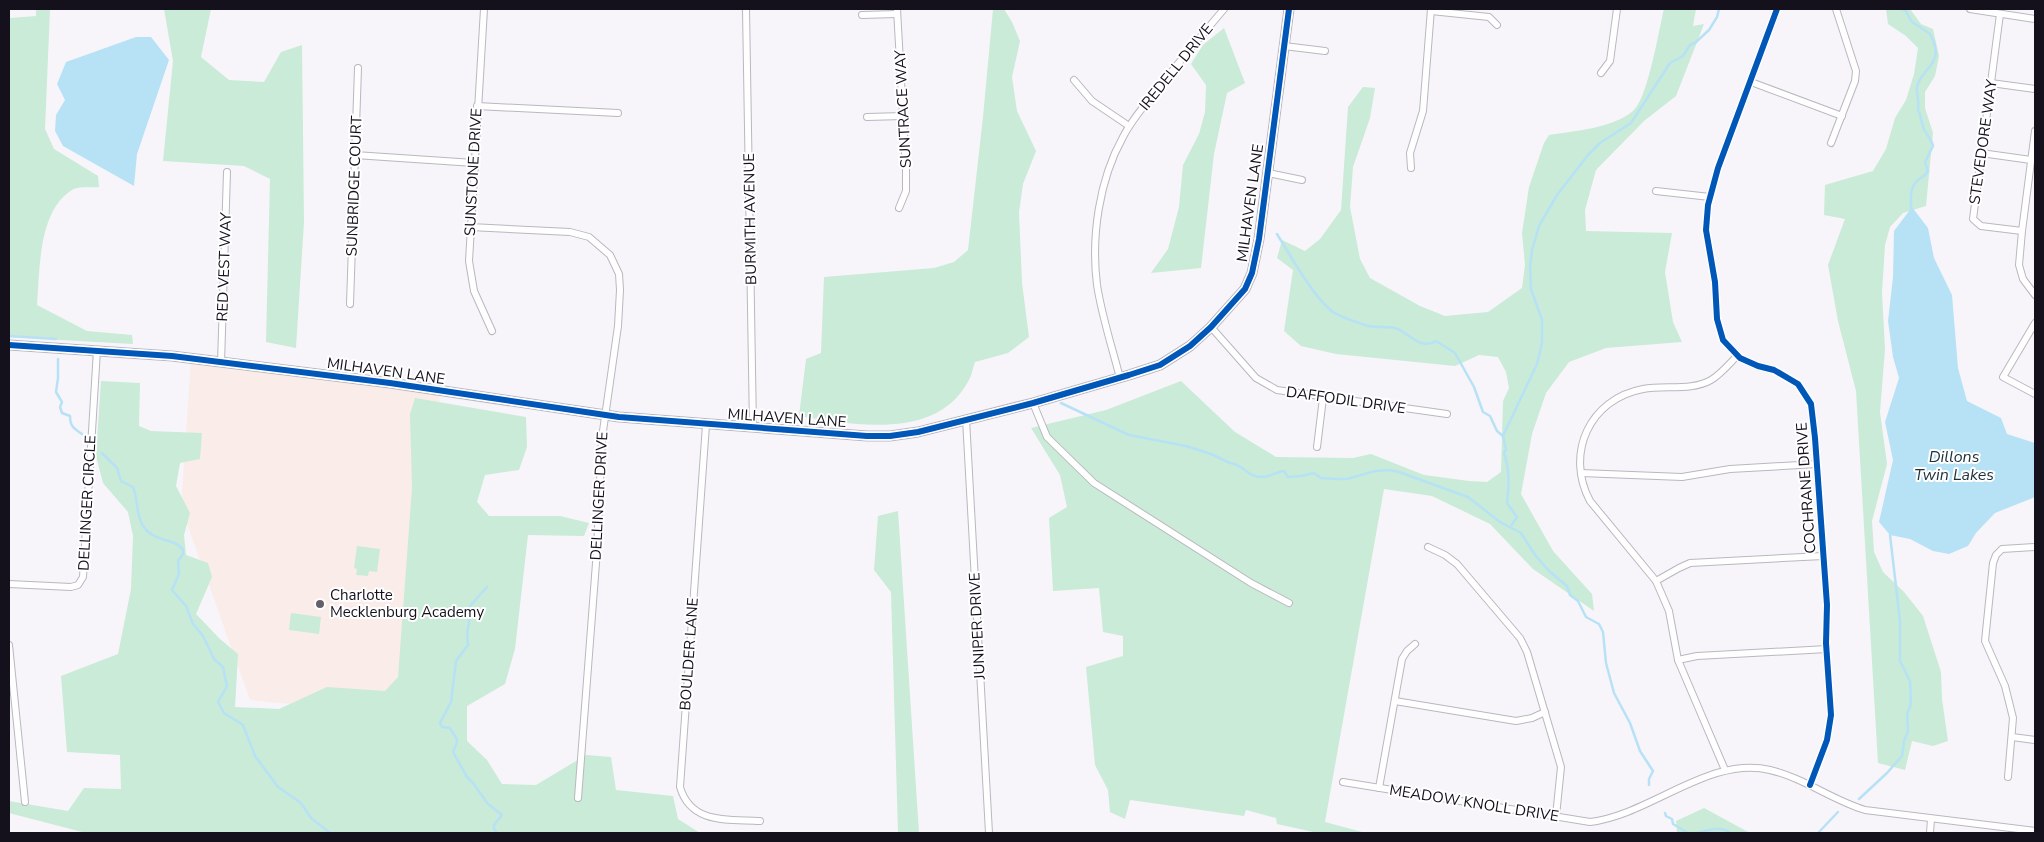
<svg xmlns="http://www.w3.org/2000/svg" width="2044" height="842" viewBox="0 0 2044 842" font-family="'Nunito Sans',sans-serif">
  <style>
    .education { fill: #faede9 }
    .green { fill: #c9ebd7 }
    .water { fill: #b7e2f6 }
    .lines { fill: none; stroke-linecap: round; stroke-linejoin: round }
    .stream { stroke: #b7e2f6; stroke-width: 2.5 }
    .street-casing { stroke: #bab7c0; stroke-width: 8 }
    .secondary-casing { stroke: #bab7c0; stroke-width: 11 }
    .street { stroke: #fefefe; stroke-width: 6 }
    .secondary { stroke: #f9f6f4; stroke-width: 9 }
    .cycleway-casing { stroke: #fff; stroke-width: 9 }
    .cycleway { stroke: #0057b8; stroke-width: 6 }
    .poi-dot { fill: #63606a; stroke: #fff; stroke-width: 2 }
    .labels { text-anchor: middle; dominant-baseline: central; stroke-width: 4; stroke-linejoin: round; paint-order: stroke }
    .street-label { font-size: 15px; fill: #14101c; stroke: #fff }
    .poi-label { font-size: 15px; fill: #14101c; stroke: #fff; text-anchor: start }
    .water-label { font-size: 16px; font-style: italic; fill: #1c3039; stroke: #fff }
  </style>
  <rect width="100%" height="100%" fill="#f7f5fa"/>
  <polygon class="education" points="191,359 440,391 417,716 250,700 181,507"/>
  <g class="green">
    <path d="M36,9H50L45,129L54,149L98,176L99,187C91,188 78,186 72,190C38,211 40,269 37,305L87,331L132,335L133,344L9,337V11L10,18L36,16Z"/>
    <polygon points="164,9 211,9 201,57 229,80 264,82 281,52 302,45 304,222 296,348 266,342 270,179 244,166 163,161 173,61"/>
    <path d="M993,9H1004L1012,22L1020,41L1012,77L1017,111L1036,151L1023,184L1019,212L1022,283L1029,337L1008,353L975,362C973,367 972,375 969,380C937,441 855,425 799,416L806,359L821,353L824,277L934,268L954,262L968,250L983,117Z"/>
    <path d="M1664,9H1696L1693,26L1704,24L1676,96L1644,121L1596,170L1585,210L1586,231L1672,233L1665,272L1673,322L1682,342L1606,348L1569,362L1546,393L1532,434L1521,494L1553,551L1592,594L1594,611L1533,569L1490,524L1432,496L1384,489L1325,822L1366,833H1318L1277,824L1276,818L1246,810L1244,816L1130,800L1125,819L1110,812L1108,790L1095,765L1086,667L1123,656V636L1103,632L1099,588L1053,591L1049,518L1067,507L1060,475L1031,428L1106,410L1181,381L1235,432L1276,457L1353,458L1371,454L1424,475L1469,481L1487,482L1501,472L1503,401L1509,388L1506,372L1498,357L1479,355L1455,366L1336,354L1301,346L1284,331L1293,270L1277,258L1282,240L1305,251L1320,239L1341,210L1348,107L1363,87L1375,88L1370,118L1353,167L1350,207L1360,259L1370,278L1420,306L1445,316L1488,312L1522,288L1525,265L1522,233L1529,187L1544,143L1549,135C1575,131 1613,128 1633,111C1648,99 1659,29 1664,9Z"/>
    <polygon points="1886,9 1910,9 1921,24 1933,29 1939,56 1935,76 1925,92 1925,108 1933,133 1926,206 1903,213 1890,227 1885,245 1882,293 1885,349 1880,412 1887,464 1872,521 1874,552 1883,572 1904,592 1923,616 1941,672 1942,699 1948,741 1933,746 1912,741 1905,770 1878,763 1856,391 1838,321 1828,265 1845,219 1824,215 1825,185 1873,171 1886,149 1895,118 1906,100 1914,74 1918,48 1906,36 1888,24"/>
    <polygon points="1224,28 1245,83 1227,93 1214,154 1201,268 1151,273 1168,249 1179,207 1183,165 1199,134 1205,112 1206,85 1191,64 1203,45"/>
    <polygon points="101,381 140,383 139,426 151,431 202,433 200,459 180,463 176,486 190,513 184,535 186,555 208,563 212,577 196,614 220,639 238,654 235,707 279,709 327,687 385,691 398,677 412,488 410,414 415,398 526,417 527,447 519,470 485,475 477,502 489,516 560,516 589,523 584,536 528,535 515,649 505,684 467,706 467,741 487,760 502,784 536,785 586,755 611,757 616,790 673,796 678,819 700,833 86,833 9,813 9,801 68,811 84,788 121,789 120,755 67,752 61,676 118,654 131,589 133,536 128,512 103,483 96,456"/>
    <polygon points="898,511 919,833 898,833 891,592 874,570 878,516"/>
    <polygon points="357,546 380,549 377,572 369,571 368,576 356,575 357,569 354,568"/>
    <polygon points="291,613 321,617 319,634 289,630"/>
    <polygon points="1704,808 1750,833 1677,833 1676,821"/>
  </g>
  <g class="water">
    <polygon points="136,37 151,37 169,60 137,154 134,186 63,146 55,131 56,115 65,100 57,84 66,62"/>
    <polygon points="1912,207 1928,228 1934,258 1952,295 1958,368 1967,401 2001,418 2007,434 2035,443 2035,497 1995,513 1976,533 1968,546 1949,554 1933,551 1910,539 1890,535 1879,522 1893,460 1885,422 1899,378 1893,357 1888,321 1893,277 1894,231"/>
  </g>
  <g class="lines">
    <g class="stream">
      <path d="M1901,9L1906,11L1911,21L1930,34C1947,65 1921,67 1917,87C1916,95 1920,101 1918,110C1922,117 1921,125 1925,131C1928,137 1932,139 1933,146L1925,162L1928,171C1925,176 1922,177 1918,180C1909,188 1911,199 1911,209"/>
      <path d="M1277,234C1290,255 1314,298 1333,312C1342,318 1354,321 1365,325C1376,329 1389,325 1398,329C1410,335 1422,350 1436,341L1455,353L1474,387L1483,412L1490,416L1497,431L1503,436L1506,449L1504,453C1510,471 1509,484 1507,503L1517,517L1511,526"/>
      <polyline points="9,336 56,339"/>
      <path d="M58,359V378L56,392L62,402L60,407L62,413L70,416C70,426 73,428 82,434"/>
      <path d="M1061,403L1129,435L1186,446L1211,454L1230,463C1241,463 1248,477 1260,477C1269,478 1275,472 1284,471L1288,477L1301,476L1314,473L1321,478L1339,479H1347L1375,471L1389,470L1399,472L1468,497L1500,522L1521,533L1535,555L1549,571L1567,586L1570,595L1578,601L1586,617L1599,624L1603,632L1606,663L1614,693L1630,723L1640,751L1653,771L1649,779V785"/>
      <polyline points="1503,436 1537,364 1542,343 1542,320 1531,289 1530,267 1532,250 1539,226 1557,195 1588,155 1600,143 1631,123 1670,63 1683,56 1690,45 1695,43 1709,30 1717,17 1719,9"/>
      <path d="M102,453L117,468L121,481L133,487C138,499 136,515 143,526C154,543 174,537 183,550V554L178,561L179,574L172,590L186,606L193,624L203,636L214,659L223,667L227,686L218,702L224,713L243,725L255,756L278,787L301,803L311,818L330,833"/>
      <path d="M487,587L469,607V623L467,634L468,645L456,661L451,702L440,723L442,727L450,728C452,733 457,737 457,741C457,745 454,748 453,752L467,777L473,783L488,804L502,815L494,825V829L497,833"/>
      <polyline points="1859,799 1887,773 1902,756 1904,741 1908,731 1907,714 1911,704 1910,681 1900,661 1900,621 1890,535 1892,533"/>
      <polyline points="1665,813 1666,816 1672,819 1673,824 1688,833"/>
      <path d="M1697,833C1709,830 1719,825 1731,833"/>
      <polyline points="1818,833 1838,812"/>
    </g>
    <defs>
      <g id="street">
        <polyline points="484,9 469,261 474,291 492,331"/>
        <polyline points="746,9 753,428"/>
        <polyline points="897,9 906,170 906,191 899,208"/>
        <polyline points="1777,9 1718,168 1708,205 1706,230 1715,282 1717,319 1723,340 1740,358 1758,366 1774,370 1798,384 1811,404 1815,438 1827,605 1826,643 1831,715 1827,740 1810,785"/>
        <polyline points="1970,9 2035,19"/>
        <polyline points="1431,11 1489,17 1497,25"/>
        <polyline points="2000,14 1973,219 1981,226 2022,231"/>
        <polyline points="862,15 897,14"/>
        <polyline points="1284,46 1325,51"/>
        <polyline points="1601,73 1610,61 1617,9"/>
        <polyline points="1074,80 1092,101 1129,126"/>
        <polyline points="1751,82 1842,116"/>
        <polyline points="1991,83 2035,89"/>
        <polyline points="477,106 618,113"/>
        <polyline points="867,117 903,116"/>
        <polyline points="2035,131 2022,231 2019,265 2023,279 2035,295"/>
        <polyline points="1831,143 1855,81 1856,71 1836,9"/>
        <polyline points="1981,153 2031,160"/>
        <polyline points="355,155 474,163"/>
        <polyline points="1411,168 1410,153 1423,111 1431,9"/>
        <polyline points="1268,173 1302,180"/>
        <polyline points="1656,191 1710,197"/>
        <polyline points="470,227 570,232 589,237 610,255 619,274 620,290 618,326 602,438 597,550 578,798"/>
        <polyline points="350,304 358,68"/>
        <polyline points="2035,323 2003,377 2035,394"/>
        <polyline points="1211,327 1256,378 1277,390 1447,414"/>
        <polyline points="221,363 227,172"/>
        <path d="M1120,378C1112,347 1102,317 1097,285C1091,237 1099,180 1123,137C1132,119 1146,104 1158,88C1180,61 1202,35 1224,9"/>
        <polyline points="1033,403 1047,437 1094,483 1251,583 1289,603"/>
        <polyline points="966,419 989,833"/>
        <path d="M706,425L680,787C691,825 729,819 760,821"/>
        <polyline points="1317,447 1323,398"/>
        <polyline points="1581,473 1682,477 1730,469 1817,464"/>
        <polyline points="1428,547 1445,555 1457,564 1520,638 1527,652 1561,767 1556,816"/>
        <polyline points="1656,581 1679,568 1690,563 1823,556"/>
        <polyline points="9,584 71,587 78,585 83,577 97,350"/>
        <polyline points="9,645 25,802"/>
        <polyline points="1678,660 1697,656 1827,649"/>
        <polyline points="1395,701 1516,721 1532,718 1545,712"/>
        <polyline points="2012,737 2035,740"/>
        <path d="M1725,770L1678,660L1669,611L1656,581L1590,501C1565,454 1589,399 1643,389C1665,385 1692,391 1711,380C1721,374 1729,364 1737,356"/>
        <polyline points="2008,777 2013,718 2005,686 1985,641 1993,563 1996,555 2002,549 2035,547"/>
        <path d="M1343,782L1590,822C1650,815 1710,755 1770,770C1804,778 1832,800 1865,810L2035,831"/>
        <polyline points="1379,788 1402,659 1407,651 1415,644"/>
        <polyline points="1930,833 1931,819"/>
      </g>
      <polyline id="secondary" points="9,345 172,356 390,383 619,417 867,436 890,436 918,432 1033,403 1129,375 1160,365 1190,346 1211,327 1245,289 1252,273 1259,239 1289,9"/>
    </defs>
    <use href="#street" class="street-casing"/>
    <use href="#secondary" class="secondary-casing"/>
    <use href="#street" class="street"/>
    <use href="#secondary" class="secondary"/>
    <defs>
      <g id="cycleway">
        <polyline points="1777,9 1718,168 1708,205 1706,230 1715,282 1717,319 1723,340 1740,358 1758,366 1774,370 1798,384 1811,404 1815,438 1827,605 1826,643 1831,715 1827,740 1810,785"/>
        <polyline points="9,345 172,356 390,383 619,417 867,436 890,436 918,432 1033,403 1129,375 1160,365 1190,346 1211,327 1245,289 1252,273 1259,239 1289,9"/>
      </g>
    </defs>
    <use href="#cycleway" class="cycleway-casing"/>
    <use href="#cycleway" class="cycleway"/>
  </g>
  <circle class="poi-dot" cx="320" cy="604" r="5"/>
  <g class="labels">
    <g class="street-label">
      <text transform="translate(1176 67) rotate(-51)">IREDELL DRIVE</text>
      <text transform="translate(903 109) rotate(-93)">SUNTRACE WAY</text>
      <text transform="translate(1983 142) rotate(-82)">STEVEDORE WAY</text>
      <text transform="translate(473 172) rotate(-87)">SUNSTONE DRIVE</text>
      <text transform="translate(354 186) rotate(-88)">SUNBRIDGE COURT</text>
      <text transform="translate(1250 203) rotate(-82)">MILHAVEN LANE</text>
      <text transform="translate(750 219) rotate(-91)">BURMITH AVENUE</text>
      <text transform="translate(224 267) rotate(-88)">RED VEST WAY</text>
      <text transform="translate(386 371) rotate(8)">MILHAVEN LANE</text>
      <text transform="translate(1346 400) rotate(8)">DAFFODIL DRIVE</text>
      <text transform="translate(787 418) rotate(4)">MILHAVEN LANE</text>
      <text transform="translate(1806 488) rotate(-94)">COCHRANE DRIVE</text>
      <text transform="translate(599 496) rotate(-87)">DELLINGER DRIVE</text>
      <text transform="translate(87 503) rotate(-87)">DELLINGER CIRCLE</text>
      <text transform="translate(977 626) rotate(-93)">JUNIPER DRIVE</text>
      <text transform="translate(689 654) rotate(-86)">BOULDER LANE</text>
      <text transform="translate(1474 803) rotate(9)">MEADOW KNOLL DRIVE</text>
    </g>
    <g class="poi-label">
      <text x="330" y="595">Charlotte<tspan x="330" dy="17">Mecklenburg Academy</tspan></text>
    </g>
    <g class="water-label">
      <text x="1954" y="457">Dillons<tspan x="1954" dy="18">Twin Lakes</tspan></text>
    </g>
  </g>
  <rect width="2044" height="842" fill="none" stroke="#14101c" stroke-width="20"/>
</svg>
